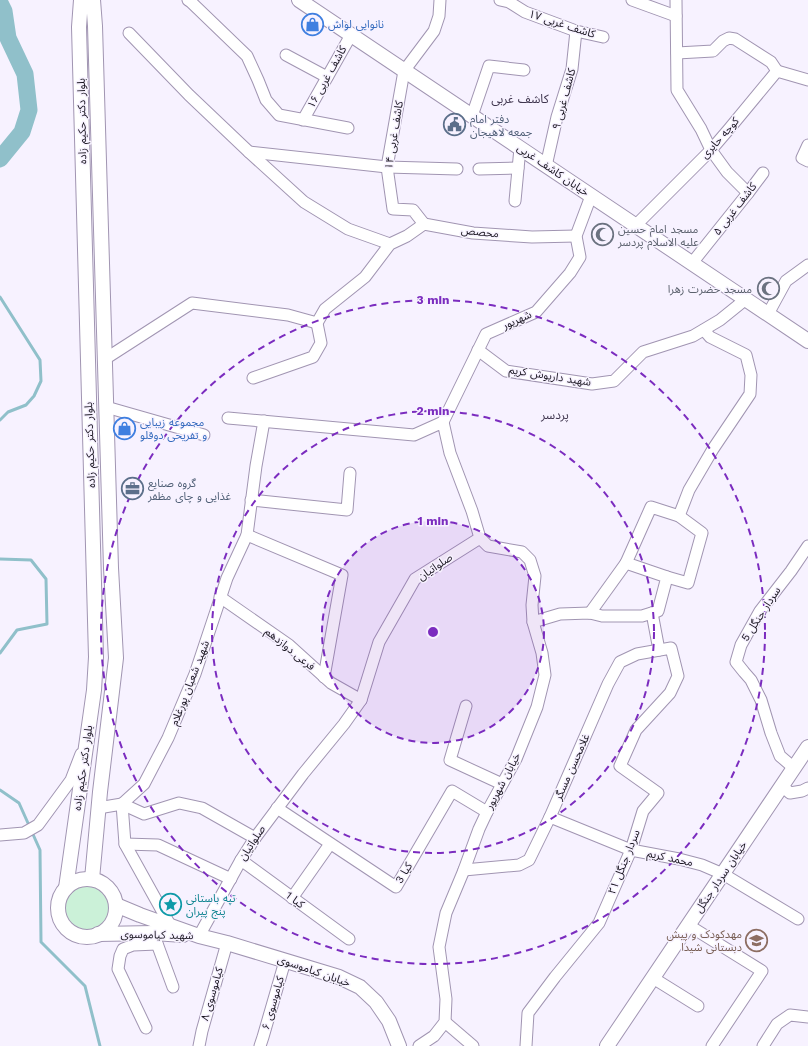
<svg xmlns="http://www.w3.org/2000/svg" width="808" height="1046" viewBox="0 0 808 1046" font-family="'Work Sans','Noto Sans Arabic',sans-serif">
  <style>
    .green { fill: #cbf1d8 }
    .lines { fill: none; stroke-linecap: round; stroke-linejoin: round }
    .stream { stroke: #90c0ca; stroke-width: 3 }
    .river { stroke: #90c0ca; stroke-width: 17 }
    .minor-casing { stroke: #a195b2; stroke-width: 13 }
    .major-casing { stroke: #a195b2; stroke-width: 16 }
    .minor { stroke: #fff; stroke-width: 11 }
    .major { stroke: #fff; stroke-width: 14 }
    .ring { fill: none; stroke: #7b2cbf; stroke-width: 2; stroke-dasharray: 7 5 }
    .labels { text-anchor: middle; dominant-baseline: central; stroke-width: 3; stroke-linejoin: round; paint-order: stroke }
    .shop-label { font-size: 11px; fill: #366cbe; stroke: #f7f2ff; text-anchor: start }
    .street-label { font-size: 11px; fill: #191520; stroke: #f7f2ff }
    .service-label { font-size: 11px; fill: #4e5e75; stroke: #f7f2ff; text-anchor: start }
    .worship-label { font-size: 11px; fill: #5b616d; stroke: #f7f2ff; text-anchor: start }
    .culture-label { font-size: 11px; fill: #0d838f; stroke: #f7f2ff; text-anchor: start }
    .education-label { font-size: 11px; fill: #785e54; stroke: #f7f2ff; text-anchor: end }
    .neighbourhood-label { font-size: 12px; fill: #3f354e; stroke: #f7f2ff }
    .centre { fill: #7b2cbf; stroke: #f7f2ff; stroke-width: 2 }
    .ring-label { font-size: 12px; text-anchor: middle; font-weight: bold; fill: #7b2cbf; stroke: #f7f2ff; stroke-width: 3; stroke-linejoin: round; paint-order: stroke }
  </style>
  <rect width="100%" height="100%" fill="#f7f2ff"/>
  <circle class="green" cx="87" cy="908" r="25"/>
  <g class="lines">
    <g class="stream">
      <polyline points="0,297 40,360 41,381 34,396 26,405 8,412 0,420"/>
      <polyline points="0,559 31,560 46,579 47,624 17,630 0,653"/>
      <polyline points="0,790 19,803 40,850 41,942 85,986 100,1046"/>
    </g>
    <polyline class="river" points="0,3 4,11 8,38 25,74 29,110 22,132 0,159"/>
    <defs>
      <g id="minor">
        <polyline points="188,0 191,2 247,56 258,80 266,100 279,115 348,128"/>
        <polyline points="500,0 509,2 525,12 576,31 603,37"/>
        <polyline points="632,0 676,16"/>
        <polyline points="676,0 677,90 701,129 711,150 727,172 748,193"/>
        <polyline points="129,33 189,95 249,152 304,202 348,229 390,244"/>
        <polyline points="677,53 713,51 723,41 729,38 735,39 771,62 777,71"/>
        <polyline points="286,55 327,77"/>
        <polyline points="472,116 489,66 524,70"/>
        <polyline points="303,120 351,35"/>
        <polyline points="808,145 802,158 808,161"/>
        <polyline points="249,152 387,167 457,169"/>
        <polyline points="546,166 557,117 572,69 576,31"/>
        <polyline points="479,169 518,168"/>
        <polyline points="515,201 520,148"/>
        <polyline points="424,224 413,210 393,209 387,167 404,71 434,31 439,16 440,0"/>
        <polyline points="636,225 711,150 729,129 777,71 808,80"/>
        <polyline points="692,263 748,193 763,173"/>
        <polyline points="768,314 786,281 808,265"/>
        <polyline points="478,350 506,371 592,384 614,381 643,352 693,336 720,320 746,299"/>
        <polyline points="105,359 192,303 288,315 317,323"/>
        <polyline points="253,378 313,357 321,343 317,323 325,309 365,277 390,244 407,236 424,224 473,233 532,237 576,236"/>
        <polyline points="106,407 204,435"/>
        <polyline points="443,422 486,334 536,312 570,273 580,257 576,236 591,196"/>
        <polyline points="251,500 347,510 350,473"/>
        <polyline points="247,535 342,575 324,677"/>
        <polyline points="667,577 688,583 702,533 679,516"/>
        <polyline points="220,597 289,645 331,683 361,700"/>
        <polyline points="590,613 626,563"/>
        <polyline points="652,613 659,650"/>
        <polyline points="533,622 560,614 590,613 602,616 642,616 658,611 667,577 626,563 651,507 679,516 689,490 713,449 750,394 751,375 746,355 710,337 704,330"/>
        <polyline points="466,706 450,760 502,784"/>
        <polyline points="794,768 780,756 771,733 761,700 751,680 744,672 736,662 741,645 760,611 791,571 808,546"/>
        <polyline points="782,786 790,793 802,791 808,788"/>
        <polyline points="122,804 144,784 168,738 195,674 227,578 247,535 256,466 264,421"/>
        <polyline points="122,804 144,814 179,803 202,808 255,838"/>
        <polyline points="122,804 125,844 170,925"/>
        <polyline points="98,808 122,804"/>
        <polyline points="277,808 396,887 452,791 487,812"/>
        <polyline points="550,817 631,850 679,859 702,865 723,874 798,919"/>
        <polyline points="0,835 24,833 38,825 71,780 81,754"/>
        <polyline points="125,844 158,845 231,879"/>
        <polyline points="241,860 349,939"/>
        <polyline points="464,870 519,865 529,860 550,817 608,684 620,662 637,654 671,648 678,676 670,693 636,730 620,766 658,793 643,811 631,850 599,923 555,977 528,1013 526,1046"/>
        <polyline points="292,898 330,844"/>
        <polyline points="688,925 762,971 712,1046"/>
        <polyline points="199,936 241,860 255,838 303,774 344,724 361,700 379,642 415,579 480,538 472,511 450,453 443,422 414,435 228,418"/>
        <polyline points="155,938 173,987"/>
        <polyline points="653,978 698,1006"/>
        <polyline points="445,1022 473,1046"/>
        <polyline points="146,1028 118,969 120,956 123,949 133,945 157,944"/>
        <polyline points="199,1046 202,1031 227,943"/>
        <polyline points="260,1046 263,1037 285,961"/>
        <polyline points="419,1046 434,1036 445,1022 446,999 439,947 446,913 464,870 479,829 487,812 516,759 537,707 545,675 542,653 533,622 532,605 535,576 530,560 522,552 488,546 480,538"/>
        <polyline points="763,1046 777,1024 790,1015 808,1017"/>
      </g>
      <g id="major">
        <polyline points="299,0 808,341"/>
        <polyline points="92,879 100,792 116,658 111,568 95,26 93,0"/>
        <circle cx="87" cy="908" r="29"/>
        <polyline points="66,888 94,690 96,657 79,27 81,0"/>
        <polyline points="116,905 140,915 199,936 227,943 339,977 360,987 376,1002 389,1021 399,1046"/>
        <polyline points="98,934 154,933 183,935"/>
        <polyline points="607,1046 808,747"/>
      </g>
    </defs>
    <use href="#minor" class="minor-casing"/>
    <use href="#major" class="major-casing"/>
    <use href="#minor" class="minor"/>
    <use href="#major" class="major"/>
  </g>
  <circle cx="433" cy="632" r="111" fill="#7b2cbf" fill-opacity=".12"/>
  <g class="ring">
    <circle cx="433" cy="632" r="111"/>
    <circle cx="433" cy="632" r="221"/>
    <circle cx="433" cy="632" r="332"/>
  </g>
  <defs>
    <symbol id="shop-ring" viewBox="-11 -11 22 22"><circle r="9.5" fill="#f7f2ff" stroke="#3f7fe0" stroke-width="1.5"/><path d="M-5-2.5h2.3a2.7 3.5 0 0 1 5.4 0H5L5.5 6h-11ZM-1.5-2.5h3a1.5 2.3 0 0 0-3 0Z" fill="#3f7fe0"/></symbol>
    <symbol id="civic-ring" viewBox="-11 -11 22 22"><circle r="9.5" fill="#f7f2ff" stroke="#5c6f8a" stroke-width="1.5"/><path d="M-.6-6.5H3V-4.5H.6V-3L4-1V1h2V6H-6V1h2V-1L-.6-3ZM-1.2 2.5V6h2.4V2.5Z" fill="#5c6f8a"/></symbol>
    <symbol id="mosque-ring" viewBox="-11 -11 22 22"><circle r="9.5" fill="#f7f2ff" stroke="#6b7280" stroke-width="1.5"/><path d="M3.5-4.9A6 6 0 1 0 3.5 4.9A5 5 0 1 1 3.5-4.9Z" fill="#6b7280"/></symbol>
    <symbol id="office-ring" viewBox="-11 -11 22 22"><circle r="9.5" fill="#f7f2ff" stroke="#5c6f8a" stroke-width="1.5"/><path d="M-6-3h4V-5.5h4V-3h4V5H-6ZM-1-4.5V-3h2v-1.5ZM-6 0V1H6V0Z" fill="#5c6f8a"/></symbol>
    <symbol id="sight-ring" viewBox="-11 -11 22 22"><circle r="9.5" fill="#f7f2ff" stroke="#0f9aa8" stroke-width="1.5"/><path d="M0-6L1.8-2.2L6-1.7L2.9 1.2L3.7 5.4L0 3.3L-3.7 5.4L-2.9 1.2L-6-1.7L-1.8-2.2Z" fill="#0f9aa8"/></symbol>
    <symbol id="school-ring" viewBox="-11 -11 22 22"><circle r="9.5" fill="#f7f2ff" stroke="#8d6e63" stroke-width="1.5"/><path d="M0-5L7-2L0 1L-7-2ZM-4 1L0 2.5L4 1V4Q0 6-4 4Z" fill="#8d6e63"/></symbol>
  </defs>
  <g fill-rule="evenodd">
    <use href="#shop-ring" x="300" y="12" width="25" height="25"/>
    <use href="#civic-ring" x="442" y="112" width="25" height="25"/>
    <use href="#mosque-ring" x="590" y="222" width="25" height="25"/>
    <use href="#mosque-ring" x="756" y="276" width="25" height="25"/>
    <use href="#shop-ring" x="112" y="416" width="25" height="25"/>
    <use href="#office-ring" x="120" y="476" width="25" height="25"/>
    <use href="#sight-ring" x="158" y="892" width="25" height="25"/>
    <use href="#school-ring" x="744" y="928" width="25" height="25"/>
  </g>
  <g class="labels">
    <g class="shop-label">
      <text x="328" y="24">نانوایی لواش</text>
      <text x="140" y="422">مجموعه زیبایی<tspan x="140" dy="13">و تفریحی دوقلو</tspan></text>
    </g>
    <g class="street-label">
      <text transform="translate(562 24) rotate(18)">کاشف غربی ۱۷</text>
      <text transform="translate(327 77) rotate(-61)">کاشف غربی ۱۶</text>
      <text transform="translate(564 99) rotate(-75)">کاشف غربی ۹</text>
      <text transform="translate(82 121) rotate(-91)">بلوار دکتر حکیم زاده</text>
      <text transform="translate(394 135) rotate(-81)">کاشف غربی ۱۴</text>
      <text transform="translate(720 138) rotate(-48)">کوچه حایری</text>
      <text transform="translate(553 170) rotate(34)">خیابان کاشف غربی</text>
      <text transform="translate(735 209) rotate(-52)">کاشف غربی ۵</text>
      <text transform="translate(480 232) rotate(6)">محصص</text>
      <text transform="translate(517 320) rotate(-24)">شهریور</text>
      <text transform="translate(550 376) rotate(9)">شهید داریوش کریم</text>
      <text transform="translate(90 445) rotate(-92)">بلوار دکتر حکیم زاده</text>
      <text transform="translate(435 567) rotate(-34)">صلواتیان</text>
      <text transform="translate(761 614) rotate(-57)">سردار جنگل 5</text>
      <text transform="translate(290 649) rotate(39)">فرعی دوازدهم</text>
      <text transform="translate(190 683) rotate(-69)">شهید شعبان پورغلام</text>
      <text transform="translate(572 767) rotate(-66)">غلامحسن مسگر</text>
      <text transform="translate(83 768) rotate(-82)">بلوار دکتر حکیم زاده</text>
      <text transform="translate(503 781) rotate(-62)">خیابان شهریور</text>
      <text transform="translate(252 843) rotate(-57)">صلواتیان</text>
      <text transform="translate(670 858) rotate(12)">محمد کریم</text>
      <text transform="translate(624 862) rotate(-68)">سردار جنگل ۲۱</text>
      <text transform="translate(404 873) rotate(-59)">کیا 3</text>
      <text transform="translate(721 877) rotate(-56)">خیابان سردار جنگل</text>
      <text transform="translate(295 900) rotate(36)">کیا 1</text>
      <text transform="translate(157 935) rotate(1)">شهید کیاموسوی</text>
      <text transform="translate(314 971) rotate(19)">خیابان کیاموسوی</text>
      <text transform="translate(212 994) rotate(-74)">کیاموسوی ۸</text>
      <text transform="translate(273 1003) rotate(-74)">کیاموسوی ۶</text>
    </g>
    <g class="service-label">
      <text x="470" y="119">دفتر امام<tspan x="470" dy="13">جمعه لاهیجان</tspan></text>
      <text x="148" y="483">گروه صنایع<tspan x="148" dy="13">غذایی و چای مظفر</tspan></text>
    </g>
    <g class="worship-label">
      <text x="618" y="229">مسجد امام حسین<tspan x="618" dy="13">علیه الاسلام پردسر</tspan></text>
      <text x="752" y="289" text-anchor="end">مسجد حضرت زهرا</text>
    </g>
    <g class="culture-label">
      <text x="186" y="898">تپه باستانی<tspan x="186" dy="13">پنج پیران</tspan></text>
    </g>
    <g class="education-label">
      <text x="742" y="934">مهدکودک و پیش<tspan x="742" dy="13">دبستانی شیدا</tspan></text>
    </g>
    <g class="neighbourhood-label">
      <text x="520" y="99">کاشف غربی</text>
      <text x="555" y="415">پردسر</text>
    </g>
  </g>
  <circle cx="433" cy="632" r="6" class="centre"/>
  <g class="ring-label">
    <text x="433" y="304">3 min</text>
    <text x="433" y="415">2 min</text>
    <text x="433" y="525">1 min</text>
  </g>
</svg>
